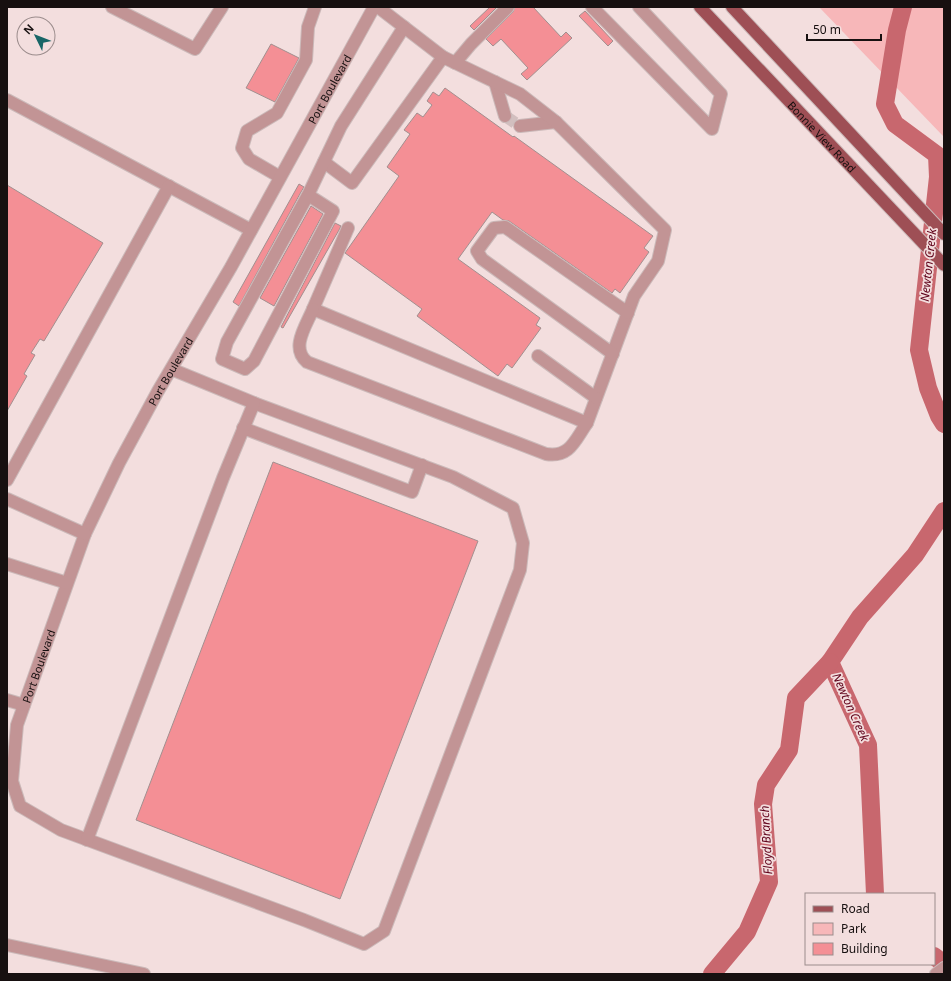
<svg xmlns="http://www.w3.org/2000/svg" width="951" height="981" viewBox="0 0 951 981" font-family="'Noto Sans',sans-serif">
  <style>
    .green { fill: #f7b7b9 }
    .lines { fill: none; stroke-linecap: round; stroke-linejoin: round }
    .river { stroke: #c8676e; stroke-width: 18 }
    .building { fill: #f48f95; stroke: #a28f8f }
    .minor-tunnel { stroke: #d2bfbf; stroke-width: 12; stroke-dasharray: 12 6; stroke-linecap: butt }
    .minor-casing { stroke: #cbb9b9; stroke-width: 14 }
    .major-casing { stroke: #cbb9b9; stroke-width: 14 }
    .minor { stroke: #c29495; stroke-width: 12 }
    .major { stroke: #9e4f55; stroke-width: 12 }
    .labels { text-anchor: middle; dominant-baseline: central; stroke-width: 3.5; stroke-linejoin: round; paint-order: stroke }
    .street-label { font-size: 11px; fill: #171010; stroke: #f3dede }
    .water-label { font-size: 12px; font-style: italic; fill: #5f0119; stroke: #f3dede }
  </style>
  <rect width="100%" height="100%" fill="#f3dede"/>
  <polygon class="green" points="819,7 944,7 944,137"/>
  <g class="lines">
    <g class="river">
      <polyline points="903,7 897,30 885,104 895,124 937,155 938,177 919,350 928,388 939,416 944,424"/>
      <polyline points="875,894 868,745 830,662 860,617 915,555 944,511"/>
      <polyline points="934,956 944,964"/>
      <polyline points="712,974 747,932 769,882 763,804 766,785 789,750 796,698 830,662"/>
    </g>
  </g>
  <g class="building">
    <polygon points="490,7 497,7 474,30 470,26"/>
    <polygon points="515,7 533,7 561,37 566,32 572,38 527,80 521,74 528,68 501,39 493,46 486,39 513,12"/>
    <polygon points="585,11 613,41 608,46 579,16"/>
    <polygon points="271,44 299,58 275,102 246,88"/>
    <polygon points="445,88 513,137 514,136 653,236 644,248 649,252 620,293 615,289 612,293 509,221 503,220 492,212 458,259 540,318 536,325 541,328 512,368 507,364 498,376 417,316 422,309 345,253 399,176 387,167 410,134 404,130 417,113 423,117 432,105 427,101 433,92 439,96"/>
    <polygon points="299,184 304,187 301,192 239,306 233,302"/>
    <polygon points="7,185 103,243 44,341 40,339 31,353 35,355 24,374 27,376 7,411"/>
    <polygon points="311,206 323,214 274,306 260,298"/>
    <polygon points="335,223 341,226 339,230 283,328 281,327"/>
    <polygon points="273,462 478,541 340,899 136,820"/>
  </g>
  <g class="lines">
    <polyline class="minor-tunnel" points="505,116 520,126"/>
    <defs>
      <g id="minor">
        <polyline points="112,7 195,49 222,7"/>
        <polyline points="592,7 712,129 721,94 639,7"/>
        <polyline points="455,63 471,44 508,7"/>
        <polyline points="495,82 505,116"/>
        <polyline points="7,100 251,230"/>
        <polyline points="520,126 556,122"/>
        <polyline points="324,162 352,183 443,57"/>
        <polyline points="280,177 249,159 242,148 247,131 277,113 306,60 308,27 315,7"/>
        <polyline points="308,195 333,211 254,361 245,369 222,359 227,342 308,195 341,126 404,27"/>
        <polyline points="348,228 313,309 587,423 634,296 658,261 665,230 556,122 520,94 443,57 378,7"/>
        <path d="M313,309C306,326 290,348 307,362L546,454C570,458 575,440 587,423"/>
        <polyline points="613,354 482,259 477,251 494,228 505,227 628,313"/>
        <polyline points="538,356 596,398"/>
        <path id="s1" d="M171,369L254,403L453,477L513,508L523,543L520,570L384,931L364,944L304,920L61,830L20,806L12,781L17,725L85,534L119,463L158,391L231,267L374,7"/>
        <polyline points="243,428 412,492 422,465"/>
        <polyline points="7,480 169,186"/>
        <polyline points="7,499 85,534"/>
        <polyline points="7,564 67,583"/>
        <polyline points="7,700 24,705"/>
        <polyline points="87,840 223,478 254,403"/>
        <polyline points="7,945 144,974"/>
        <polyline points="936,974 944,968"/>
      </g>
      <g id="major">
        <path id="s2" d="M700,7L944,265"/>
        <polyline points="732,7 944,234"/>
      </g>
    </defs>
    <use href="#minor" class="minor-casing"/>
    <use href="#major" class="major-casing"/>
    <use href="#minor" class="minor"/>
    <use href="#major" class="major"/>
  </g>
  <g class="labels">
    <g class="street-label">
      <text stroke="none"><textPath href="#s1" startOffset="2007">Port Boulevard</textPath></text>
      <text stroke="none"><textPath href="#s2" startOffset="178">Bonnie View Road</textPath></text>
      <text stroke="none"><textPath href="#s1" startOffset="1683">Port Boulevard</textPath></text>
      <text stroke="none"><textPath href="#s1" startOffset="1359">Port Boulevard</textPath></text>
    </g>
    <g class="water-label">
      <text transform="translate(928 265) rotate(-84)">Newton Creek</text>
      <text transform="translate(851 707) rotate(66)">Newton Creek</text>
      <text transform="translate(766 840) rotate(-93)">Floyd Branch</text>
    </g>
  </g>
  <rect width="951" height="981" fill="none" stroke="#171010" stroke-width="16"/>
  <rect x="805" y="893" width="130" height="72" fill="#f3dede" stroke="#9b8c8c"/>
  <rect x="813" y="906" width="20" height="6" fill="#9e4f55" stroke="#9b8c8c"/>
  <text x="841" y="913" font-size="12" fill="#171010">Road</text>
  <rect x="813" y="923" width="20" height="12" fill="#f7b7b9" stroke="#9b8c8c"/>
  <text x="841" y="933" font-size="12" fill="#171010">Park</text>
  <rect x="813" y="943" width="20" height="12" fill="#f48f95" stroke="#9b8c8c"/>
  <text x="841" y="953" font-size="12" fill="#171010">Building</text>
  <g transform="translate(36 36) rotate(313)"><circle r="19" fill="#f3dede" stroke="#9b8c8c"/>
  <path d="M0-3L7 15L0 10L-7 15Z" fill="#186667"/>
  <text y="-6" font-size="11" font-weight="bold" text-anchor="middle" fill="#171010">N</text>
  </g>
  <path d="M807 34v6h74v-6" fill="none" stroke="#171010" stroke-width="2"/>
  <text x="813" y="34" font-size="12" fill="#171010" stroke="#f3dede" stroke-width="3" paint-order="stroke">50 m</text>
</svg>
